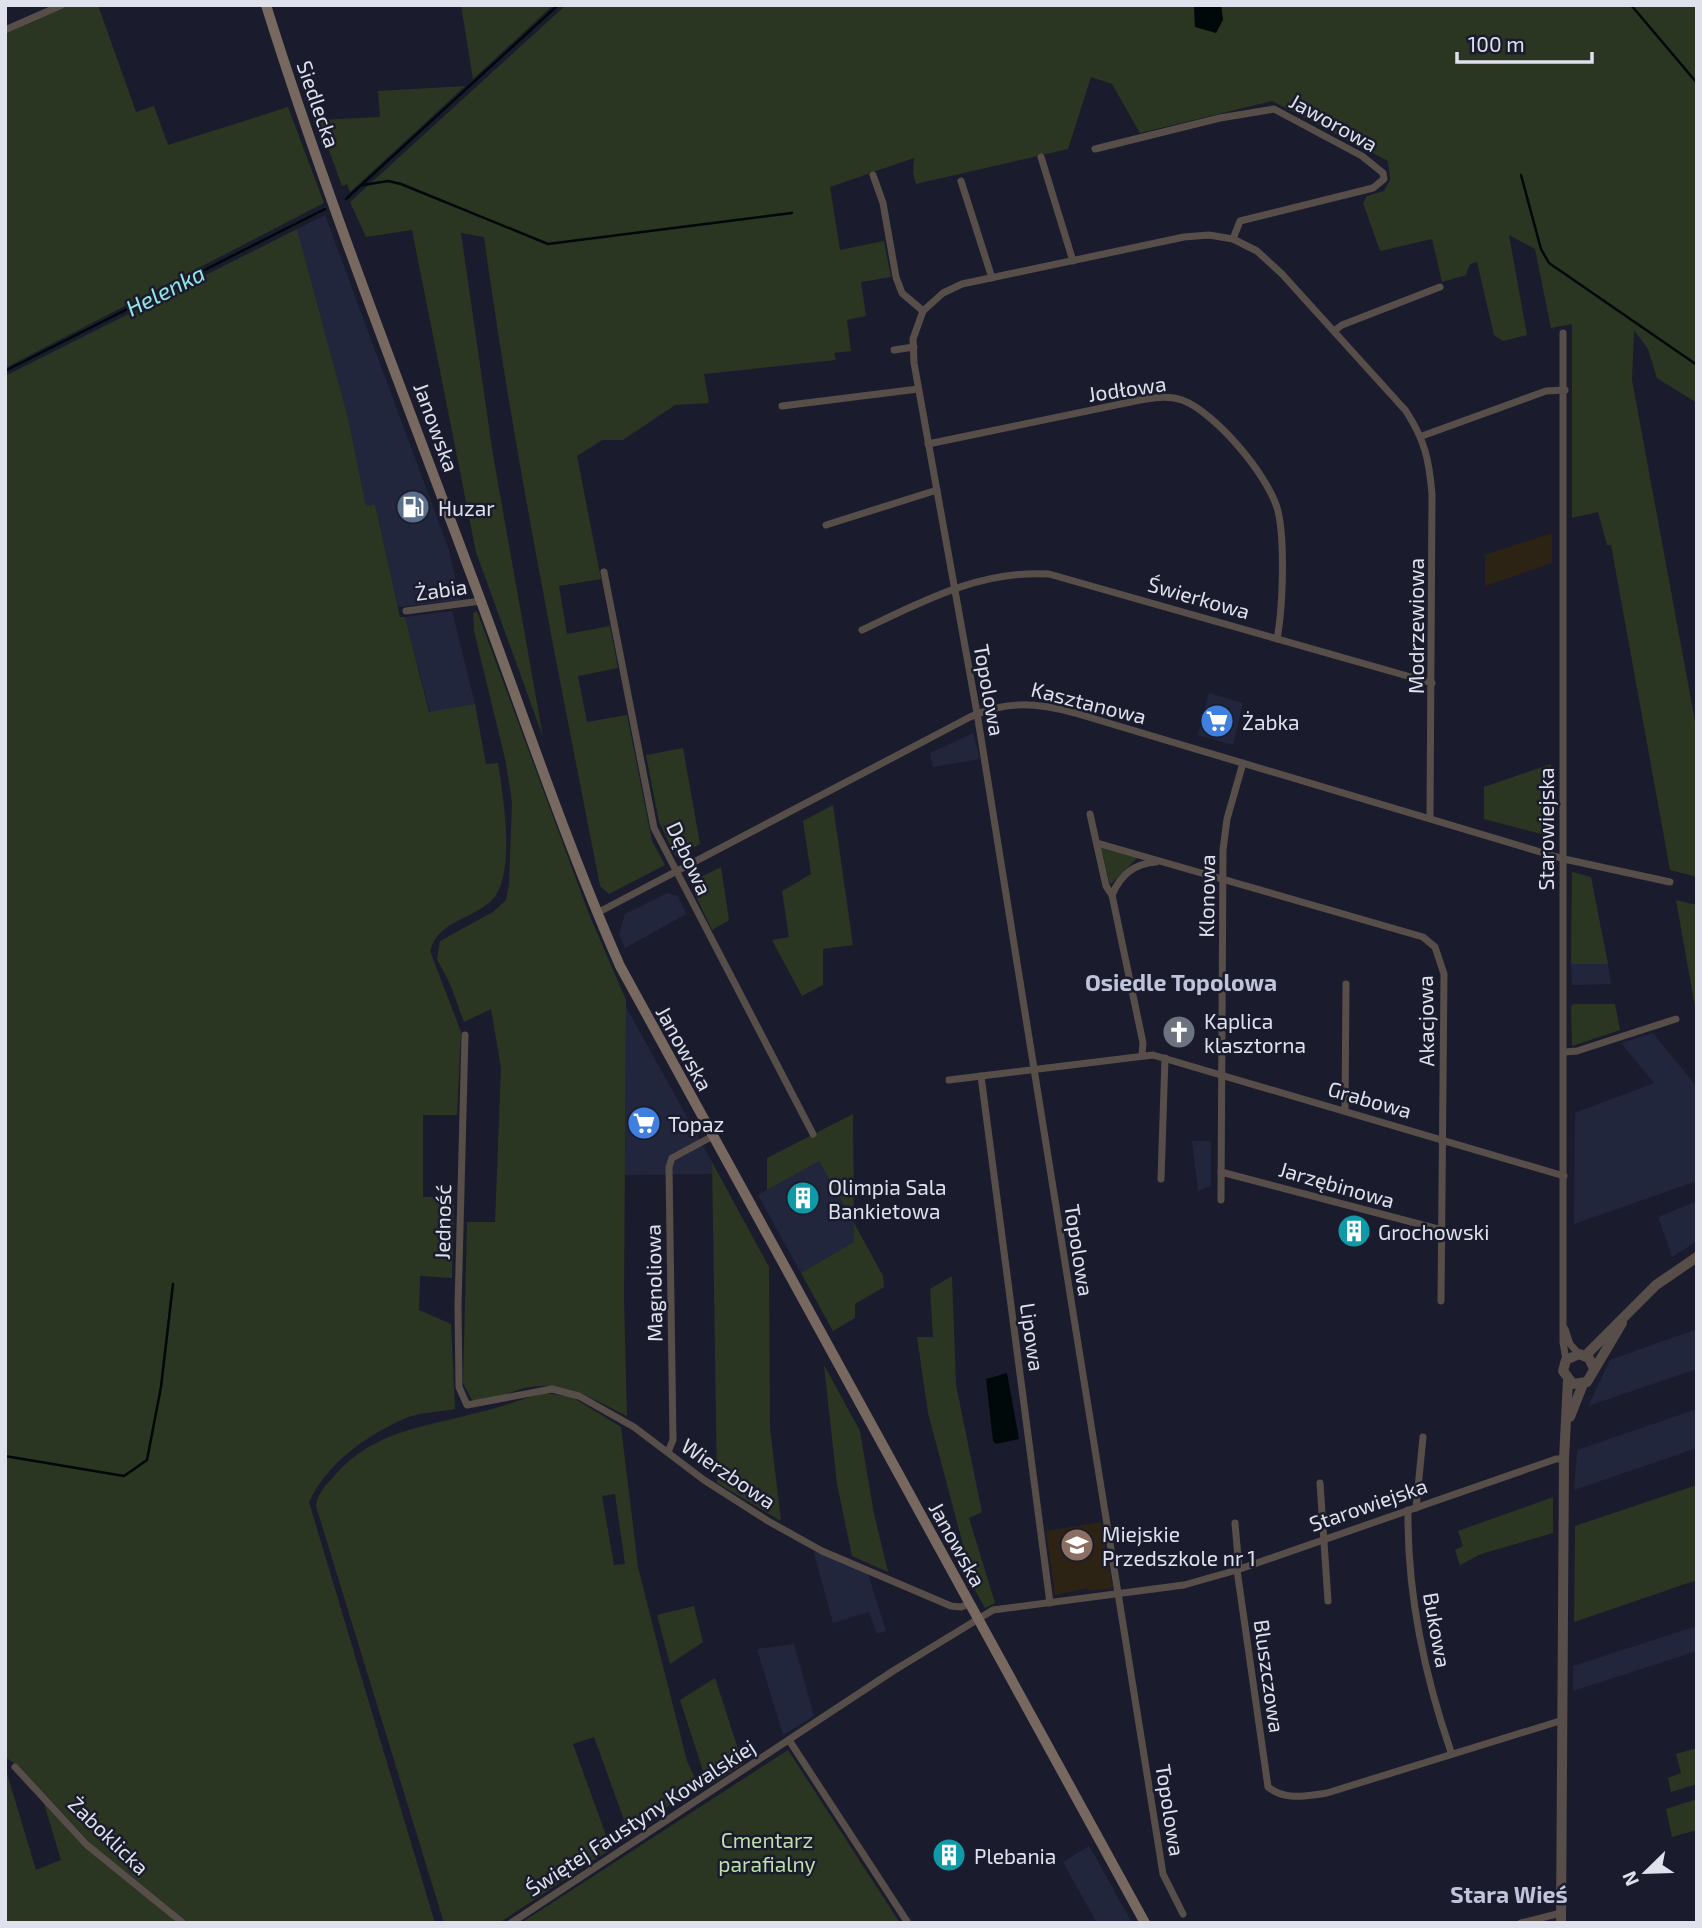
<svg xmlns="http://www.w3.org/2000/svg" width="1702" height="1928" viewBox="0 0 1702 1928" font-family="'Exo 2',sans-serif">
  <style>
    .built { fill: #22263c }
    .industrial { fill: #2d2314 }
    .green { fill: #2a3621; fill-rule: evenodd }
    .water { fill: #000909 }
    .lines { fill: none; stroke-linecap: round; stroke-linejoin: round }
    .stream { stroke: #000909; stroke-width: 2.5 }
    .minor { stroke: #574e49; stroke-width: 7 }
    .tertiary { stroke: #574e49; stroke-width: 10 }
    .secondary { stroke: #776960; stroke-width: 10 }
    .labels { text-anchor: middle; dominant-baseline: central; stroke-width: 5; stroke-linejoin: round; paint-order: stroke }
    .street-label { font-size: 21px; fill: #dfe1ed; stroke: #1a1c2d }
    .poi-label { font-size: 21px; fill: #dfe1ed; stroke: #1a1c2d; text-anchor: start }
    .park-label { font-size: 21px; fill: #bedfaa; stroke: #1a1c2d }
    .water-label { font-size: 23px; font-style: italic; fill: #94e5e6; stroke: #1a1c2d }
    .neighbourhood-label { font-size: 23px; font-weight: bold; fill: #bfc4db; stroke: #1a1c2d }
  </style>
  <rect width="100%" height="100%" fill="#1a1c2d"/>
  <g class="built">
    <polygon points="325,215 449,550 460,600 398,607 375,504 366,506 348,418 297,229"/>
    <polygon points="452,611 475,704 430,713 405,617"/>
    <polygon points="1209,693 1243,703 1233,745 1198,735"/>
    <polygon points="973,733 980,759 933,767 930,753"/>
    <polygon points="667,893 678,896 686,914 625,948 619,934 625,914"/>
    <polygon points="1571,964 1608,964 1611,984 1572,985"/>
    <polygon points="626,1007 712,1162 712,1174 625,1175"/>
    <polygon points="1653,1033 1697,1087 1697,1181 1574,1224 1575,1113 1654,1083 1621,1043"/>
    <polygon points="1192,1141 1211,1141 1211,1186 1198,1191"/>
    <polygon points="819,1160 854,1223 855,1242 801,1273 758,1195"/>
    <polygon points="1697,1201 1697,1241 1672,1257 1658,1217"/>
    <polygon points="1697,1329 1697,1369 1588,1406 1610,1360"/>
    <polygon points="1697,1409 1697,1448 1574,1490 1577,1450"/>
    <polygon points="817,1551 868,1574 886,1631 877,1634 869,1612 833,1623 814,1553"/>
    <polygon points="1697,1626 1697,1651 1573,1691 1573,1666"/>
    <polygon points="794,1644 814,1716 783,1735 757,1649"/>
    <polygon points="1089,1846 1095,1856 1132,1923 1097,1923 1063,1862"/>
  </g>
  <g class="industrial">
    <polygon points="1552,533 1552,563 1485,586 1485,555"/>
    <polygon points="1101,1522 1113,1588 1089,1591 1088,1588 1055,1595 1046,1531"/>
  </g>
  <g class="green">
    <polygon points="70,5 98,5 136,112 154,106 168,145 288,107 324,203 5,368 5,34"/>
    <polygon points="461,5 553,5 473,79"/>
    <path d="M566,5H1194L1195,27L1223,20L1221,5H1697V403L1657,378L1648,349L1634,330L1632,380L1697,732V877L1670,870L1611,545H1607L1598,512L1572,518V324L1551,328L1535,249L1509,235L1527,335L1503,341L1494,335L1477,262L1470,264L1466,275L1442,282L1432,239L1380,251L1363,203L1367,196L1384,191L1390,180L1388,161L1272,101L1140,133L1112,84L1091,77L1068,149L916,184L913,173L914,158L830,187L840,250L884,241L891,277L861,282L866,316L847,320L851,351L834,353L836,360L704,374L709,403L675,405L623,440H602L577,456L601,579L559,586L567,634L610,626L618,668L578,676L587,722L627,715L652,841L665,865L609,894L600,886C558,670 514,455 484,237L461,233L493,455L543,737L476,552L412,230L366,237L350,202Z"/>
    <polygon points="465,86 350,192 347,184 342,186 318,120 380,117 378,91"/>
    <path d="M297,229L348,418L366,506L375,504L400,617H405L429,712L475,704L486,764L498,763C503,795 517,877 491,901C471,920 438,921 430,951L461,1032L457,1115H423V1197H454L452,1278L420,1276L419,1310L451,1324L455,1409C439,1412 421,1412 406,1418C367,1435 328,1462 309,1502L435,1923H189L93,1846L20,1767L5,1757V376Z"/>
    <path d="M477,611L589,914L626,1000L624,1299L627,1416C597,1401 565,1381 530,1387C511,1389 492,1405 472,1400L463,1383L467,1222H495L501,1068L491,1009L464,1022L450,984L437,959L440,941L493,912L506,900L509,884L512,802L506,763L474,631L473,613Z"/>
    <polygon points="683,748 700,844 676,857 659,822 646,755"/>
    <polygon points="1551,764 1552,831 1549,836 1484,819 1484,787"/>
    <polygon points="833,805 853,945 823,949 823,985 802,996 772,940 789,937 782,891 811,874 803,821"/>
    <polygon points="1103,847 1137,858 1110,885 1101,848"/>
    <polygon points="721,867 729,920 712,930 693,890 697,879"/>
    <polygon points="1572,872 1591,877 1608,964 1571,964"/>
    <polygon points="1676,900 1697,905 1695,1007"/>
    <polygon points="1574,1004 1615,1004 1620,1030 1572,1046 1571,1006"/>
    <polygon points="853,1114 854,1223 883,1276 884,1287 855,1304 855,1318 833,1331 801,1273 854,1242 854,1223 819,1161 767,1190 767,1158"/>
    <polygon points="712,1162 769,1267 770,1428 781,1521 717,1483"/>
    <polygon points="952,1276 956,1385 982,1512 969,1518 995,1603 985,1608 975,1590 928,1413 917,1337 933,1337 930,1289"/>
    <polygon points="824,1365 860,1431 874,1514 888,1572 852,1556 837,1484"/>
    <path d="M544,1393L572,1397L621,1427L638,1567L687,1761L699,1787L628,1831L594,1737L573,1744L611,1849L499,1923H444L316,1506C318,1492 326,1485 335,1475C373,1431 424,1427 476,1413C499,1408 521,1399 544,1393ZM615,1494L625,1564L614,1565L602,1496Z"/>
    <polygon points="1697,1485 1697,1580 1574,1622 1575,1526"/>
    <polygon points="1553,1497 1553,1533 1481,1554 1460,1565 1455,1550 1463,1546 1458,1531"/>
    <polygon points="694,1606 703,1642 670,1664 657,1615"/>
    <polygon points="715,1678 743,1764 712,1784 707,1783 680,1700"/>
    <polygon points="1697,1748 1697,1784 1671,1792 1668,1778 1681,1773 1676,1754"/>
    <polygon points="788,1750 900,1923 521,1923"/>
    <polygon points="5,1767 36,1870 61,1860 43,1800 87,1847 177,1923 5,1923"/>
    <polygon points="1697,1799 1697,1830 1672,1837 1666,1809"/>
  </g>
  <g class="water">
    <polygon points="1194,5 1221,5 1223,20 1216,33 1195,27"/>
    <polygon points="1007,1373 1019,1439 996,1444 993,1441 986,1379"/>
  </g>
  <g class="lines">
    <g class="stream">
      <polyline points="1631,5 1697,83"/>
      <polyline points="1521,175 1541,249 1549,263 1697,365"/>
      <polyline points="363,185 388,181 401,184 548,244 792,213"/>
      <polyline points="346,199 558,5"/>
      <polyline points="5,371 325,209"/>
      <polyline points="5,1456 124,1476 147,1460 161,1387 173,1284"/>
    </g>
    <g class="minor">
      <polyline points="5,30 62,5"/>
      <polyline points="1095,149 1220,118 1274,109 1362,156 1383,173 1384,179 1373,188 1240,221 1233,239"/>
      <polyline points="1041,157 1073,261"/>
      <polyline points="873,175 883,203 896,277 902,293 923,311"/>
      <polyline points="961,181 992,278"/>
      <polyline points="1334,331 1342,325 1440,287"/>
      <polyline points="1563,333 1563,1342 1566,1360"/>
      <polyline points="894,350 914,347"/>
      <polyline points="782,406 918,389"/>
      <polyline points="1422,436 1546,391 1565,390"/>
      <path d="M928,444L1140,400C1154,398 1168,395 1182,400C1215,412 1269,476 1278,511C1285,541 1283,607 1277,639"/>
      <polyline points="826,525 937,490"/>
      <polyline points="604,572 654,828 813,1134"/>
      <polyline points="406,611 481,601"/>
      <path d="M862,630C923,601 980,570 1049,574L1432,683"/>
      <polyline points="1090,814 1106,886 1112,895 1143,1043 1142,1054"/>
      <polyline points="1097,843 1423,937 1435,947 1444,974 1441,1301"/>
      <path d="M1112,895C1121,874 1134,864 1156,862"/>
      <path d="M597,913L970,717C1007,700 1037,703 1075,713L1564,859L1670,882"/>
      <polyline points="465,1035 458,1306 459,1387 467,1405 552,1389 579,1396 634,1427 704,1480 768,1521 822,1551 951,1606 961,1607 969,1604"/>
      <polyline points="1564,1052 1577,1051 1676,1019"/>
      <polyline points="981,1076 1050,1603"/>
      <polyline points="949,1080 1153,1055 1564,1176"/>
      <polyline points="1345,1110 1346,984"/>
      <polyline points="1221,1172 1442,1230"/>
      <polyline points="1161,1179 1165,1058"/>
      <polyline points="1221,1200 1223,850 1227,819 1243,763"/>
      <polyline points="1565,1329 1570,1344 1579,1354"/>
      <polyline points="668,1452 673,1440 669,1167 672,1158 711,1137"/>
      <polyline points="1320,1483 1328,1601"/>
      <polyline points="1416,1508 1423,1437"/>
      <path d="M1408,1510C1407,1593 1424,1674 1451,1752"/>
      <polyline points="1235,1523 1239,1569"/>
      <path d="M1237,1570L1268,1787C1286,1801 1306,1796 1327,1793L1563,1720"/>
      <polyline points="789,1740 908,1923"/>
      <polyline points="15,1767 87,1845 183,1923"/>
      <path d="M1183,1914L1163,1874L977,713L914,363L913,339L923,311L943,293L962,284L1184,237L1209,235L1233,239L1257,251L1282,274L1406,411C1425,441 1429,459 1432,494L1430,817"/>
      <polyline points="511,1923 893,1671 993,1610 1184,1585 1237,1570 1556,1459 1564,1459"/>
      <polyline points="1521,1923 1561,1913"/>
    </g>
    <g class="tertiary">
      <polyline points="1585,1356 1656,1285 1697,1257"/>
      <polyline points="1594,1369 1589,1358 1579,1354 1566,1360 1563,1371 1573,1384 1587,1382 1622,1323"/>
      <polyline points="1570,1417 1583,1384"/>
      <polyline points="1561,1923 1564,1459 1568,1380"/>
    </g>
    <path class="secondary" d="M266,5C325,194 398,379 467,564C518,698 562,834 620,966L1145,1923"/>
  </g>
  <defs>
    <symbol id="fuel-disc" viewBox="-11 -11 22 22"><circle r="9.5" fill="#5c6f8a" stroke="#1a1c2d"/><path d="M-5.5-6h7V0h2V4h1.3V-2.5L3-4.5l.8-.8L6-3V5H2.5V1h-1V6h-7ZM-4.2-4.7v3.2H.2V-4.7Z" fill="#fff"/></symbol>
    <symbol id="supermarket-disc" viewBox="-11 -11 22 22"><circle r="9.5" fill="#3f7fe0" stroke="#1a1c2d"/><path d="M-6-5.5h2.5l.6 2H6L4.5 2H-2.5L-4.4-4H-6ZM-1.5 3.2a1.3 1.3 0 1 0 .1 0ZM3 3.2a1.3 1.3 0 1 0 .1 0Z" fill="#fff"/></symbol>
    <symbol id="church-disc" viewBox="-11 -11 22 22"><circle r="9.5" fill="#6b7280" stroke="#1a1c2d"/><path d="M-1.2-6h2.4v3.5h3.3v2.4h-3.3V6h-2.4V-.1h-3.3v-2.4h3.3Z" fill="#fff"/></symbol>
    <symbol id="building-disc" viewBox="-11 -11 22 22"><circle r="9.5" fill="#0f9aa8" stroke="#1a1c2d"/><path d="M-4-6H4V6H1V3H-1V6H-4ZM-2.5-4.3h1.7v1.8h-1.7ZM.8-4.3h1.7v1.8H.8ZM-2.5-1h1.7V.8h-1.7ZM.8-1h1.7V.8H.8Z" fill="#fff"/></symbol>
    <symbol id="school-disc" viewBox="-11 -11 22 22"><circle r="9.5" fill="#8d6e63" stroke="#1a1c2d"/><path d="M0-5L7-2L0 1L-7-2ZM-4 1L0 2.5L4 1V4Q0 6-4 4Z" fill="#fff"/></symbol>
  </defs>
  <g fill-rule="evenodd">
    <use href="#fuel-disc" x="394" y="488" width="38" height="38"/>
    <use href="#supermarket-disc" x="1198" y="702" width="38" height="38"/>
    <use href="#church-disc" x="1160" y="1013" width="38" height="38"/>
    <use href="#supermarket-disc" x="625" y="1104" width="38" height="38"/>
    <use href="#building-disc" x="784" y="1179" width="38" height="38"/>
    <use href="#building-disc" x="1335" y="1212" width="38" height="38"/>
    <use href="#school-disc" x="1058" y="1526" width="38" height="38"/>
    <use href="#building-disc" x="930" y="1836" width="38" height="38"/>
  </g>
  <g class="labels">
    <g class="street-label">
      <text transform="translate(319 104) rotate(71)">Siedlecka</text>
      <text transform="translate(1334 122) rotate(29)">Jaworowa</text>
      <text transform="translate(1127 388) rotate(-8)">Jodłowa</text>
      <text transform="translate(437 427) rotate(70)">Janowska</text>
      <text transform="translate(441 589) rotate(-8)">Żabia</text>
      <text transform="translate(1199 597) rotate(16)">Świerkowa</text>
      <text transform="translate(1415 626) rotate(-90)">Modrzewiowa</text>
      <text transform="translate(990 690) rotate(80)">Topolowa</text>
      <text transform="translate(1089 702) rotate(14)">Kasztanowa</text>
      <text transform="translate(1545 829) rotate(-90)">Starowiejska</text>
      <text transform="translate(690 858) rotate(65)">Dębowa</text>
      <text transform="translate(1206 896) rotate(-89)">Klonowa</text>
      <text transform="translate(1425 1021) rotate(-91)">Akacjowa</text>
      <text transform="translate(685 1048) rotate(61)">Janowska</text>
      <text transform="translate(1370 1099) rotate(16)">Grabowa</text>
      <text transform="translate(1337 1184) rotate(16)">Jarzębinowa</text>
      <text transform="translate(442 1222) rotate(-89)">Jedność</text>
      <text transform="translate(1080 1250) rotate(81)">Topolowa</text>
      <text transform="translate(653 1283) rotate(-91)">Magnoliowa</text>
      <text transform="translate(1033 1337) rotate(82)">Lipowa</text>
      <text transform="translate(729 1473) rotate(34)">Wierzbowa</text>
      <text transform="translate(1368 1504) rotate(-19)">Starowiejska</text>
      <text transform="translate(958 1544) rotate(61)">Janowska</text>
      <text transform="translate(1438 1630) rotate(80)">Bukowa</text>
      <text transform="translate(1270 1676) rotate(82)">Bluszczowa</text>
      <text transform="translate(1171 1810) rotate(81)">Topolowa</text>
      <text transform="translate(640 1817) rotate(-33)">Świętej Faustyny Kowalskiej</text>
      <text transform="translate(109 1835) rotate(44)">Żaboklicka</text>
    </g>
    <g class="poi-label">
      <text x="438" y="507">Huzar</text>
      <text x="1242" y="721">Żabka</text>
      <text x="1204" y="1020">Kaplica<tspan x="1204" dy="24">klasztorna</tspan></text>
      <text x="668" y="1123">Topaz</text>
      <text x="828" y="1186">Olimpia Sala<tspan x="828" dy="24">Bankietowa</tspan></text>
      <text x="1378" y="1231">Grochowski</text>
      <text x="1102" y="1533">Miejskie<tspan x="1102" dy="24">Przedszkole nr 1</tspan></text>
      <text x="974" y="1855">Plebania</text>
    </g>
    <g class="park-label">
      <text x="767" y="1839">Cmentarz<tspan x="767" dy="24">parafialny</tspan></text>
    </g>
    <g class="water-label">
      <text transform="translate(165 290) rotate(-27)">Helenka</text>
    </g>
    <g class="neighbourhood-label">
      <text x="1181" y="982">Osiedle Topolowa</text>
      <text x="1509" y="1894">Stara Wieś</text>
    </g>
  </g>
  <rect width="1702" height="1928" fill="none" stroke="#dfe1ed" stroke-width="14"/>
  <g transform="translate(1646 1872) rotate(247)" stroke="#1a1c2d" stroke-width="5" paint-order="stroke">
  <path d="M0-5L12 26L0 18L-12 26Z" fill="#dfe1ed"/>
  <text y="-10" font-size="19" font-weight="bold" text-anchor="middle" fill="#dfe1ed">N</text>
  </g>
  <path d="M1457 52v10h135v-10" fill="none" stroke="#dfe1ed" stroke-width="3.5"/>
  <text x="1468" y="52" font-size="21" fill="#dfe1ed" stroke="#1a1c2d" stroke-width="5" paint-order="stroke">100 m</text>
</svg>
